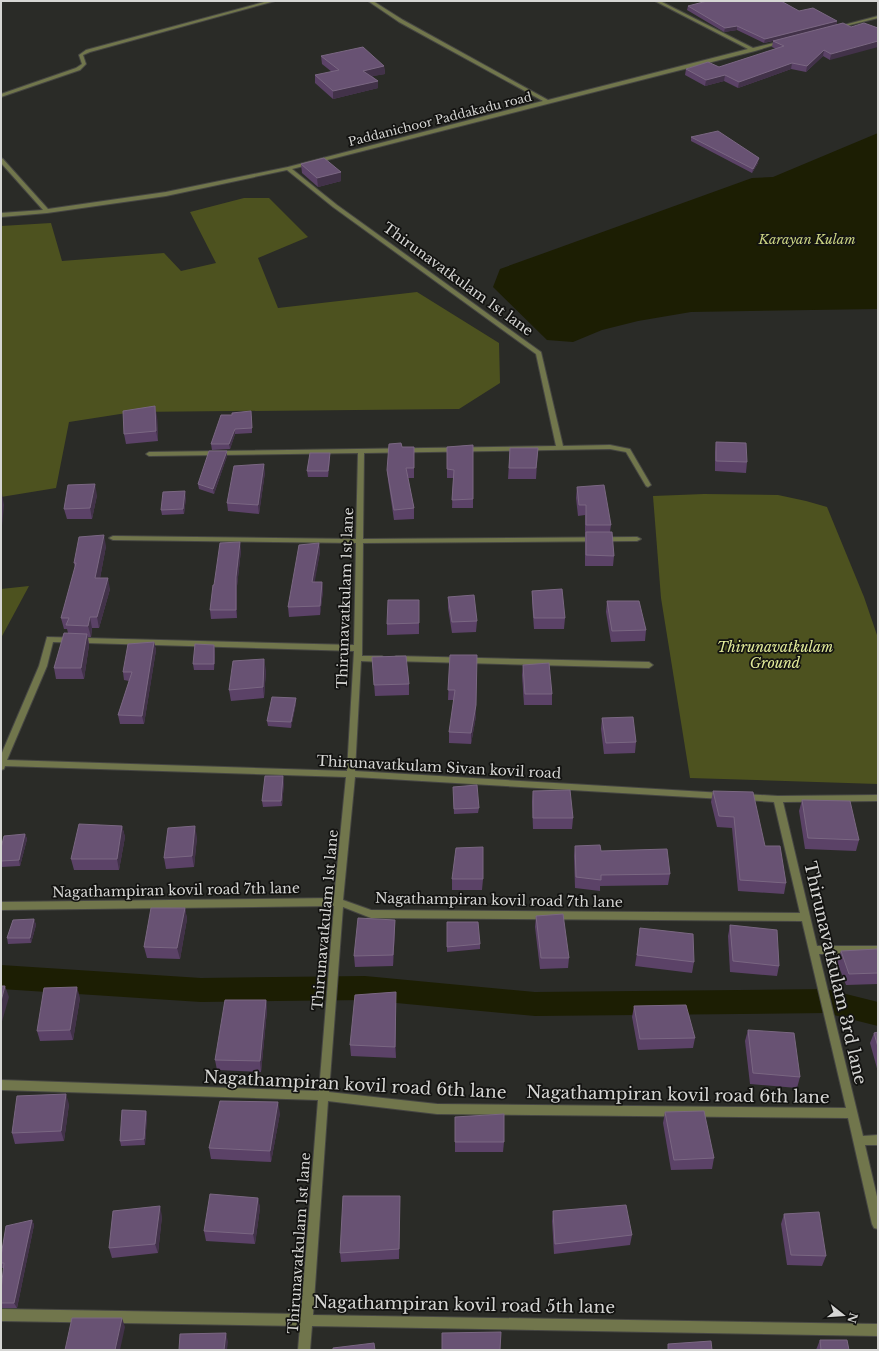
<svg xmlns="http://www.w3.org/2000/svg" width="879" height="1351" viewBox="0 0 879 1351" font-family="'Libre Baskerville',serif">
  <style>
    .green { fill: #4d521f }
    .water { fill: #1c1e03 }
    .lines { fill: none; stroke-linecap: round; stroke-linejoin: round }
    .canal { fill: #1c1e03; fill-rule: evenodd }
    .street-casing { stroke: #464643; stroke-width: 2 }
    .street { fill: #71764c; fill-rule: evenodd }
    .wall { fill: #5b4267 }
    .shaded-wall { fill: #423249 }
    .building { fill: #685273; stroke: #7a6782 }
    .labels { text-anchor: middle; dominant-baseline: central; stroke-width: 3.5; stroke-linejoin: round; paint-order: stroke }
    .far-street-label { font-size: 12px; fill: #d6d6d4; stroke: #131311 }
    .far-water-label { font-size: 13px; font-style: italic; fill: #cad382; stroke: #131311 }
    .street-label { font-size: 14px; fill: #d6d6d4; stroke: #131311 }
    .park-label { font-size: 14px; font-style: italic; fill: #e1ea99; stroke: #131311 }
    .near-street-label { font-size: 17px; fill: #d6d6d4; stroke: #131311 }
  </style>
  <rect width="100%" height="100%" fill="#2a2b27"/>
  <g class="green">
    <polygon points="244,198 269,198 308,237 258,258 278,308 417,292 499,343 500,383 459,409 133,412 69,422 56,488 1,497 1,226 51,223 62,261 164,253 181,271 216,263 190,212"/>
    <polygon points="704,494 778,495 806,501 827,507 864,597 878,638 878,784 690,778 661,598 653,496"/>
    <polygon points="29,586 1,638 1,589"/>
  </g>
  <polygon class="water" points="878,133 878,309 691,312 638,321 602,330 573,342 547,340 493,287 500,269 752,178 773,177"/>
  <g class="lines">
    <polygon class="canal" points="1,965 201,978 365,976 535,992 826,989 878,1002 878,1026 826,1013 535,1016 365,1000 201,1002 1,989"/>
    <defs>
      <g id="street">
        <polygon points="268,1 275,1 90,52 83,55 86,64 80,70 1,97 1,94 76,68 82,64 79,55 86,50"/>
        <path d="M368,1H373L403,20L548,100L748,49L655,1H660L753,48L782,41L784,42L755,51L292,169L337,205L541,352L563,446L610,445L630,449L651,485L648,487L646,486L626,452L610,449L364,453L363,539L637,537L641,539L637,541L363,543L362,656H382L386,659L382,662L361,661L355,771L723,793L726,794L727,796L726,798L723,799L355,777L343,900L371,910L800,913L774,802L745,800L742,799L741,797L742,795L745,794L778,796L878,795V801L783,802L817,946H878V954H819L863,1136L878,1135V1145H865L878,1201V1229L874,1228L872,1224L848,1118L437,1114L328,1101L313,1315L878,1324V1336L312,1326L310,1350H298L300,1326L1,1321V1309L301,1314L318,1100L1,1090V1080L319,1091L334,906L1,910V902L334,898L346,777L5,766L4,769L1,770V755L39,666L47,637L354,645L356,543L113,540L109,538L113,536L356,539L358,453L149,456L146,454L149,452L556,446L536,354L333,207L287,170L166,196L47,213L1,217V213L43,210L1,163V158L3,159L48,209L166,192L288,167L543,101L399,22ZM53,642L354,651L347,771L7,760L47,666ZM343,907L371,918L802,921L846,1108L437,1104L329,1092Z"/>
        <polygon points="878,16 878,18 838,28 836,27"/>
        <polygon points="396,656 649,662 653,665 649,668 393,661 392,659"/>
      </g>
    </defs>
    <use href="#street" class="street-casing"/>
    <use href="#street" class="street"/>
  </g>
  <g class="wall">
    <polygon points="688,6 799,11 837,21 836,25 843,23 830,60 823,56 806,72 791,69 738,88 724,81 705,86 685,75 686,69 719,67 776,49 772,47 773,41 764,43 737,30 724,32 687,10"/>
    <polygon points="321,56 384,66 385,74 372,76 378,81 378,88 333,99 315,83 315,75 332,72 322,64"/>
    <polygon points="691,137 758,163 752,173 691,141"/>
    <polygon points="301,164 341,172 341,181 318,187 302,173"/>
    <polygon points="157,416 158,441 126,444 124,434"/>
    <polygon points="252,416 252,433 235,434 230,449 212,450 211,444"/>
    <polygon points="716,442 747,462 746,473 715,471 715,452"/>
    <polygon points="473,445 473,508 452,508 453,478 447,478 447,447"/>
    <polygon points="402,447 414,447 414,478 408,478 414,508 414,519 394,520 388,480 387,470"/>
    <polygon points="510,448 538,448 536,479 508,479"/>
    <polygon points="227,456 214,494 199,489 198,484"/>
    <polygon points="330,459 328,477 308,477 307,471"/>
    <polygon points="265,472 259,514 228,511 227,503"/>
    <polygon points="577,487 611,525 610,532 614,556 613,566 585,566 585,515 578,516 576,498"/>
    <polygon points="97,495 92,519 67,519 64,509"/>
    <polygon points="186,497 184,514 162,515 161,510"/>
    <polygon points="319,543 320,552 314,582 322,582 323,591 320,615 289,617 288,607"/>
    <polygon points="106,546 100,578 110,589 99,628 92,628 91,637 88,637 89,645 84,679 56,679 54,668 68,633 67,629 64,629 61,618 75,568 74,563"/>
    <polygon points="241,550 237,586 237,618 211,619 210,610 214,585"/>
    <polygon points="532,591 565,618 564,629 534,629 532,602"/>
    <polygon points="448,597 477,621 476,632 452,633 448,608"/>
    <polygon points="419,600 419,634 387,635 387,624"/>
    <polygon points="607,601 646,630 645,641 611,642 606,612"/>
    <polygon points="154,642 156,650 144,724 120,724 118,715 129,681 124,680 123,672"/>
    <polygon points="215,650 214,670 194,670 193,664"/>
    <polygon points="450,655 476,716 471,744 449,743 449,732 454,700 448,700"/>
    <polygon points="372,657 409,684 409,695 375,696"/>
    <polygon points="523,665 552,694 552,705 524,705 522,675"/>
    <polygon points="266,670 264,698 231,701 229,690"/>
    <polygon points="296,703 291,728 268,726 267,721"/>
    <polygon points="602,718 636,742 635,753 604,754 601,729"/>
    <polygon points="284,782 282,806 263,807 262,801"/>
    <polygon points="533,791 573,818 572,829 533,829 532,802"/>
    <polygon points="713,791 765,846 786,883 784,894 738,891 732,828 717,827 711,802"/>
    <polygon points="453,792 479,808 478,813 454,814"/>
    <polygon points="802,800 859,840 856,851 805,849 799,811"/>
    <polygon points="122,826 125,837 119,870 74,870 71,859"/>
    <polygon points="25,834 27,839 20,866 1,867 1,848"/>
    <polygon points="197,837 194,867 166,869 164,858"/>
    <polygon points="575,846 601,851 670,874 668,885 600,886 600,891 575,888 574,856"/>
    <polygon points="452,879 483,879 482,890 452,890"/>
    <polygon points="185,908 187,919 180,959 147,958 144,947"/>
    <polygon points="536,916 569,958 568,968 540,969 535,927"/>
    <polygon points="34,919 36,925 31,943 8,944 7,938"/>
    <polygon points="395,920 395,931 393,966 355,967 354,956"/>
    <polygon points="447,922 480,944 480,949 447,952"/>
    <polygon points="730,925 779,966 777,976 730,972 728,936"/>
    <polygon points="639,939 694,962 692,973 635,966"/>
    <polygon points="841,951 878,953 878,984 846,985 837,962"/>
    <polygon points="80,998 73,1040 40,1041 37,1031"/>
    <polygon points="266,1000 267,1010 261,1072 217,1070 215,1060"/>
    <polygon points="396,1003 396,1058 351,1056 350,1045"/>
    <polygon points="634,1006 695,1038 693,1048 638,1050 632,1017"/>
    <polygon points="748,1030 800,1077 797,1088 750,1084 745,1041"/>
    <polygon points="878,1032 878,1072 870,1043 874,1033"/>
    <polygon points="69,1104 64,1141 15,1144 12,1133"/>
    <polygon points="146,1111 147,1116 145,1145 121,1146 120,1141"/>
    <polygon points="665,1112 714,1158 712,1169 671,1170 663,1123"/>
    <polygon points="280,1113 271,1162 211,1159 209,1148"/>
    <polygon points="455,1117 504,1142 503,1152 455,1152"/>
    <polygon points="400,1196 399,1259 341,1262 340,1253"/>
    <polygon points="258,1198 260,1208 255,1244 206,1241 204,1231"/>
    <polygon points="553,1211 632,1235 630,1245 554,1254 552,1221"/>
    <polygon points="784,1214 826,1256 822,1266 787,1265 781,1224"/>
    <polygon points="162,1216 158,1253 112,1258 109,1248"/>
    <polygon points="32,1220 34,1225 17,1308 2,1308 1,1306 1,1290 4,1268 2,1268 1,1266 1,1256"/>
    <polygon points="820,1340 849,1350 816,1350"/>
  </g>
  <g class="shaded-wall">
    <polygon points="837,21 836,25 764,43 765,39"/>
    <polygon points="737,26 737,30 724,32 725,28"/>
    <polygon points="878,41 878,47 830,60 831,54"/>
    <polygon points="824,50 823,56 806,72 807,66"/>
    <polygon points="792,63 791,69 738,88 739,82"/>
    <polygon points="384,66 385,74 363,78 363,71"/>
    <polygon points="725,75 724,81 705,86 706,80"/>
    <polygon points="378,81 378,88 333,99 333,91"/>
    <polygon points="759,158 758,163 752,173 753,169"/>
    <polygon points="341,172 341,181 318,187 317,178"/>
    <polygon points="155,406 157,416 158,441 156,431"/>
    <polygon points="235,429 235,434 230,449 229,444"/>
    <polygon points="227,451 227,456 214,494 213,489"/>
    <polygon points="330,453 330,459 328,477 328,471"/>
    <polygon points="264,464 265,472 259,514 258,505"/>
    <polygon points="95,484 97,495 92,519 90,508"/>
    <polygon points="185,491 186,497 184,514 183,509"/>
    <polygon points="2,494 4,505 2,526 1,526"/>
    <polygon points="104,535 106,546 98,589 95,578"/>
    <polygon points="240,542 241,550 237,586 237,618 236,610 236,577"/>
    <polygon points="319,543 320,552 313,592 312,582"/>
    <polygon points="108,578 110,589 99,628 97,617"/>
    <polygon points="322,582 323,591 320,615 320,606"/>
    <polygon points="90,617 92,628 91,637 88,626"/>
    <polygon points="87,634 89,645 84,679 81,668"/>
    <polygon points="154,642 156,650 144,724 142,716"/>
    <polygon points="214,645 215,650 214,670"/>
    <polygon points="264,659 266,670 264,698 263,687"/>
    <polygon points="296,698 296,703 291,728 291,722"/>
    <polygon points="476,705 476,716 471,744 471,733"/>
    <polygon points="283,776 284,782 282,806 281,801"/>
    <polygon points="122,826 125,837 119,870 117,859"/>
    <polygon points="195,826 197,837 194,867 192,856"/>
    <polygon points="25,834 27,839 20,866 19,860"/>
    <polygon points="185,908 187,919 180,959 177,948"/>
    <polygon points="34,919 36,925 31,943 30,938"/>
    <polygon points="395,920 395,931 393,966 393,955"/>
    <polygon points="5,986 9,997 1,1025 1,1001"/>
    <polygon points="77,987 80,998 73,1040 70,1030"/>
    <polygon points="396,992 396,1058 395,1047"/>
    <polygon points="266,1000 267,1010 261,1072 260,1061"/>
    <polygon points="66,1094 69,1104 64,1141 61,1131"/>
    <polygon points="278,1102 280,1113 271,1162 270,1151"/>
    <polygon points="146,1111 147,1116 145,1145 144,1139"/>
    <polygon points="400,1196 400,1206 399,1259 399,1249"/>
    <polygon points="258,1198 260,1208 255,1244 253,1234"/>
    <polygon points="160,1206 162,1216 158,1253 155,1244"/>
    <polygon points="32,1220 34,1225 17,1308 14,1303"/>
    <polygon points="122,1318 125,1327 120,1350 115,1350"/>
    <polygon points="226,1333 228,1342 227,1350 224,1350"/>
  </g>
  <g class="building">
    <polygon points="707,1 781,1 799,11 813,8 837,21 765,39 737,26 725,28 688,6"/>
    <polygon points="843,23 851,27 864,23 878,28 878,41 831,54 824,50 807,66 792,63 739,82 725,75 706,80 686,69 708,62 719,67 784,46 773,41"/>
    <polygon points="363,47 384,66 363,71 378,81 333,91 315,75 339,70 321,56"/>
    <polygon points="718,131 759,158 753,169 691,137"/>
    <polygon points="324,158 341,172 317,178 301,164"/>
    <polygon points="155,406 156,431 124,434 123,411"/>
    <polygon points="251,411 252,428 235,429 229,444 211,444 221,415 232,415 232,413"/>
    <polygon points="716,442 746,443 747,462 716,461"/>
    <polygon points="401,443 402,447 414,447 414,468 406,468 414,508 394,510 387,470 389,444"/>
    <polygon points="473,445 473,499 452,500 454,470 447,469 447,447"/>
    <polygon points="510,448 538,448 536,468 509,468"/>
    <polygon points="209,451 227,451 213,489 198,484"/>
    <polygon points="310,453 330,453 328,471 307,471"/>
    <polygon points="264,464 258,505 227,503 234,466"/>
    <polygon points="95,484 90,508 64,509 68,485"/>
    <polygon points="604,485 611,525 586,525 586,505 579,505 577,487"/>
    <polygon points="185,491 183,509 161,510 163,492"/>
    <polygon points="586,532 612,532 614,556 586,555"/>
    <polygon points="104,535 95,578 108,578 97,617 90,617 88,626 66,625 69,618 61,618 76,563 74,563 79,537"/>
    <polygon points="240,542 236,577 236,610 210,610 213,585 214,585 220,543"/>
    <polygon points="319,543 312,582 322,582 320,606 288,607 299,545"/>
    <polygon points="562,589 565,618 534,618 532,591"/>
    <polygon points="474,595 477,621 452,622 448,597"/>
    <polygon points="388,600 419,600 419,623 387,624"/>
    <polygon points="607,601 639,601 646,630 612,631"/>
    <polygon points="64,633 87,634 81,668 54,668"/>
    <polygon points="154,642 142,716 118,715 132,672 123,672 128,644"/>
    <polygon points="195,644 214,645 214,664 193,664"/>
    <polygon points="450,655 477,655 476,705 471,733 449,732 455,690 448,690"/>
    <polygon points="406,656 409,684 374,685 372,657"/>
    <polygon points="264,659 263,687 229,690 233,661"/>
    <polygon points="549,663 552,694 525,694 523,665"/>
    <polygon points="272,697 296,698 291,722 267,721"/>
    <polygon points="633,717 636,742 606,743 602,718"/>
    <polygon points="265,776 283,776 281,801 262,801"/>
    <polygon points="477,785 479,808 454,809 453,787"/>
    <polygon points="570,790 573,818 533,818 533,791"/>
    <polygon points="713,791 753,792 765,846 780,846 786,883 740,880 734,817 719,816"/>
    <polygon points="802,800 850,801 859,840 808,838"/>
    <polygon points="79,824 122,826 117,859 71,859"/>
    <polygon points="195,826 192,856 164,858 168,828"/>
    <polygon points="25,834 19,860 1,861 1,848 4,836"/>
    <polygon points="600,845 601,851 667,849 670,874 601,875 601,880 576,877 575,846"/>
    <polygon points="483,847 483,879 452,879 456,848"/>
    <polygon points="151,908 185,908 177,948 144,947"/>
    <polygon points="563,914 569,958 541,958 536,916"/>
    <polygon points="358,918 395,920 393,955 354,956"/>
    <polygon points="34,919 30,938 7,938 13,920"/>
    <polygon points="447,922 478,922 480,944 447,947"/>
    <polygon points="730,925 777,930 779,966 733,961"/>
    <polygon points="640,928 693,934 694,962 637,955"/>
    <polygon points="877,949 878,953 878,973 849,974 841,951"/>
    <polygon points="1,986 5,986 1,1001"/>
    <polygon points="77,987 70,1030 37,1031 44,988"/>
    <polygon points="396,992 395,1047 350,1045 355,995"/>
    <polygon points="225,1000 266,1000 260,1061 215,1060"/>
    <polygon points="686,1005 695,1038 640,1039 634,1006"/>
    <polygon points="748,1030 794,1033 800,1077 753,1073"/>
    <polygon points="878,1032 878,1047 874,1033"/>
    <polygon points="66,1094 61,1131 12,1133 17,1096"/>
    <polygon points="220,1101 278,1102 270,1151 209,1148"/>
    <polygon points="122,1110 146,1111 144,1139 120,1141"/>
    <polygon points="704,1111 714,1158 674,1160 665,1112"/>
    <polygon points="504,1114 504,1142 455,1142 455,1117"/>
    <polygon points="210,1194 258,1198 253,1234 204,1231"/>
    <polygon points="343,1196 400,1196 399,1249 340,1253"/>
    <polygon points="626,1205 632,1235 555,1244 553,1211"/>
    <polygon points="160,1206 155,1244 109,1248 113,1211"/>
    <polygon points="819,1212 826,1256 791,1255 784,1214"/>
    <polygon points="32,1220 14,1303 1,1303 1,1290 4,1263 1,1263 1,1256 6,1226"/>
    <polygon points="72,1318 122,1318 115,1350 65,1350"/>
    <polygon points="501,1332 500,1350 442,1350 442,1333"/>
    <polygon points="226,1333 224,1350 179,1350 180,1334"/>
    <polygon points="820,1340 847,1340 849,1350 821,1350"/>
    <polygon points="711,1341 712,1350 668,1350 668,1344"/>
    <polygon points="374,1343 375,1350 333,1350 333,1348"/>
  </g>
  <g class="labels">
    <g class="far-street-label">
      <text transform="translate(440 119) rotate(-14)">Paddanichoor Paddakadu road</text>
    </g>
    <g class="far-water-label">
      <text x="807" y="239">Karayan Kulam</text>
    </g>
    <g class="street-label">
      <text transform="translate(458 279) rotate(36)">Thirunavatkulam 1st lane</text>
      <text transform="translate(345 598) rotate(-88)">Thirunavatkulam 1st lane</text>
      <text transform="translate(439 767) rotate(3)">Thirunavatkulam Sivan kovil road</text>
      <text transform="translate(176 890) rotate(-1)">Nagathampiran kovil road 7th lane</text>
      <text transform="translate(499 900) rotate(1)">Nagathampiran kovil road 7th lane</text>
      <text transform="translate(325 920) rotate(-85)">Thirunavatkulam 1st lane</text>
      <text transform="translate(299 1243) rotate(-86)">Thirunavatkulam 1st lane</text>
    </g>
    <g class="park-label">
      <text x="775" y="647">Thirunavatkulam<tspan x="775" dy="16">Ground</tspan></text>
    </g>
    <g class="near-street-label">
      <text transform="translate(835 973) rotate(77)">Thirunavatkulam 3rd lane</text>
      <text transform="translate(355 1085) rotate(3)">Nagathampiran kovil road 6th lane</text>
      <text transform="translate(678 1095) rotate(1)">Nagathampiran kovil road 6th lane</text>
      <text transform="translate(464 1305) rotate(1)">Nagathampiran kovil road 5th lane</text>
    </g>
  </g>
  <rect width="879" height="1351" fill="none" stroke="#d6d6d4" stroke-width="4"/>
  <g transform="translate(843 1315) rotate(107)" stroke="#131311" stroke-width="3" paint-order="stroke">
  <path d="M0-3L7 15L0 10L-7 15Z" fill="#d6d6d4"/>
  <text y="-6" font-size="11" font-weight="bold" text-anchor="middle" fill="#d6d6d4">N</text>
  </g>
</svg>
